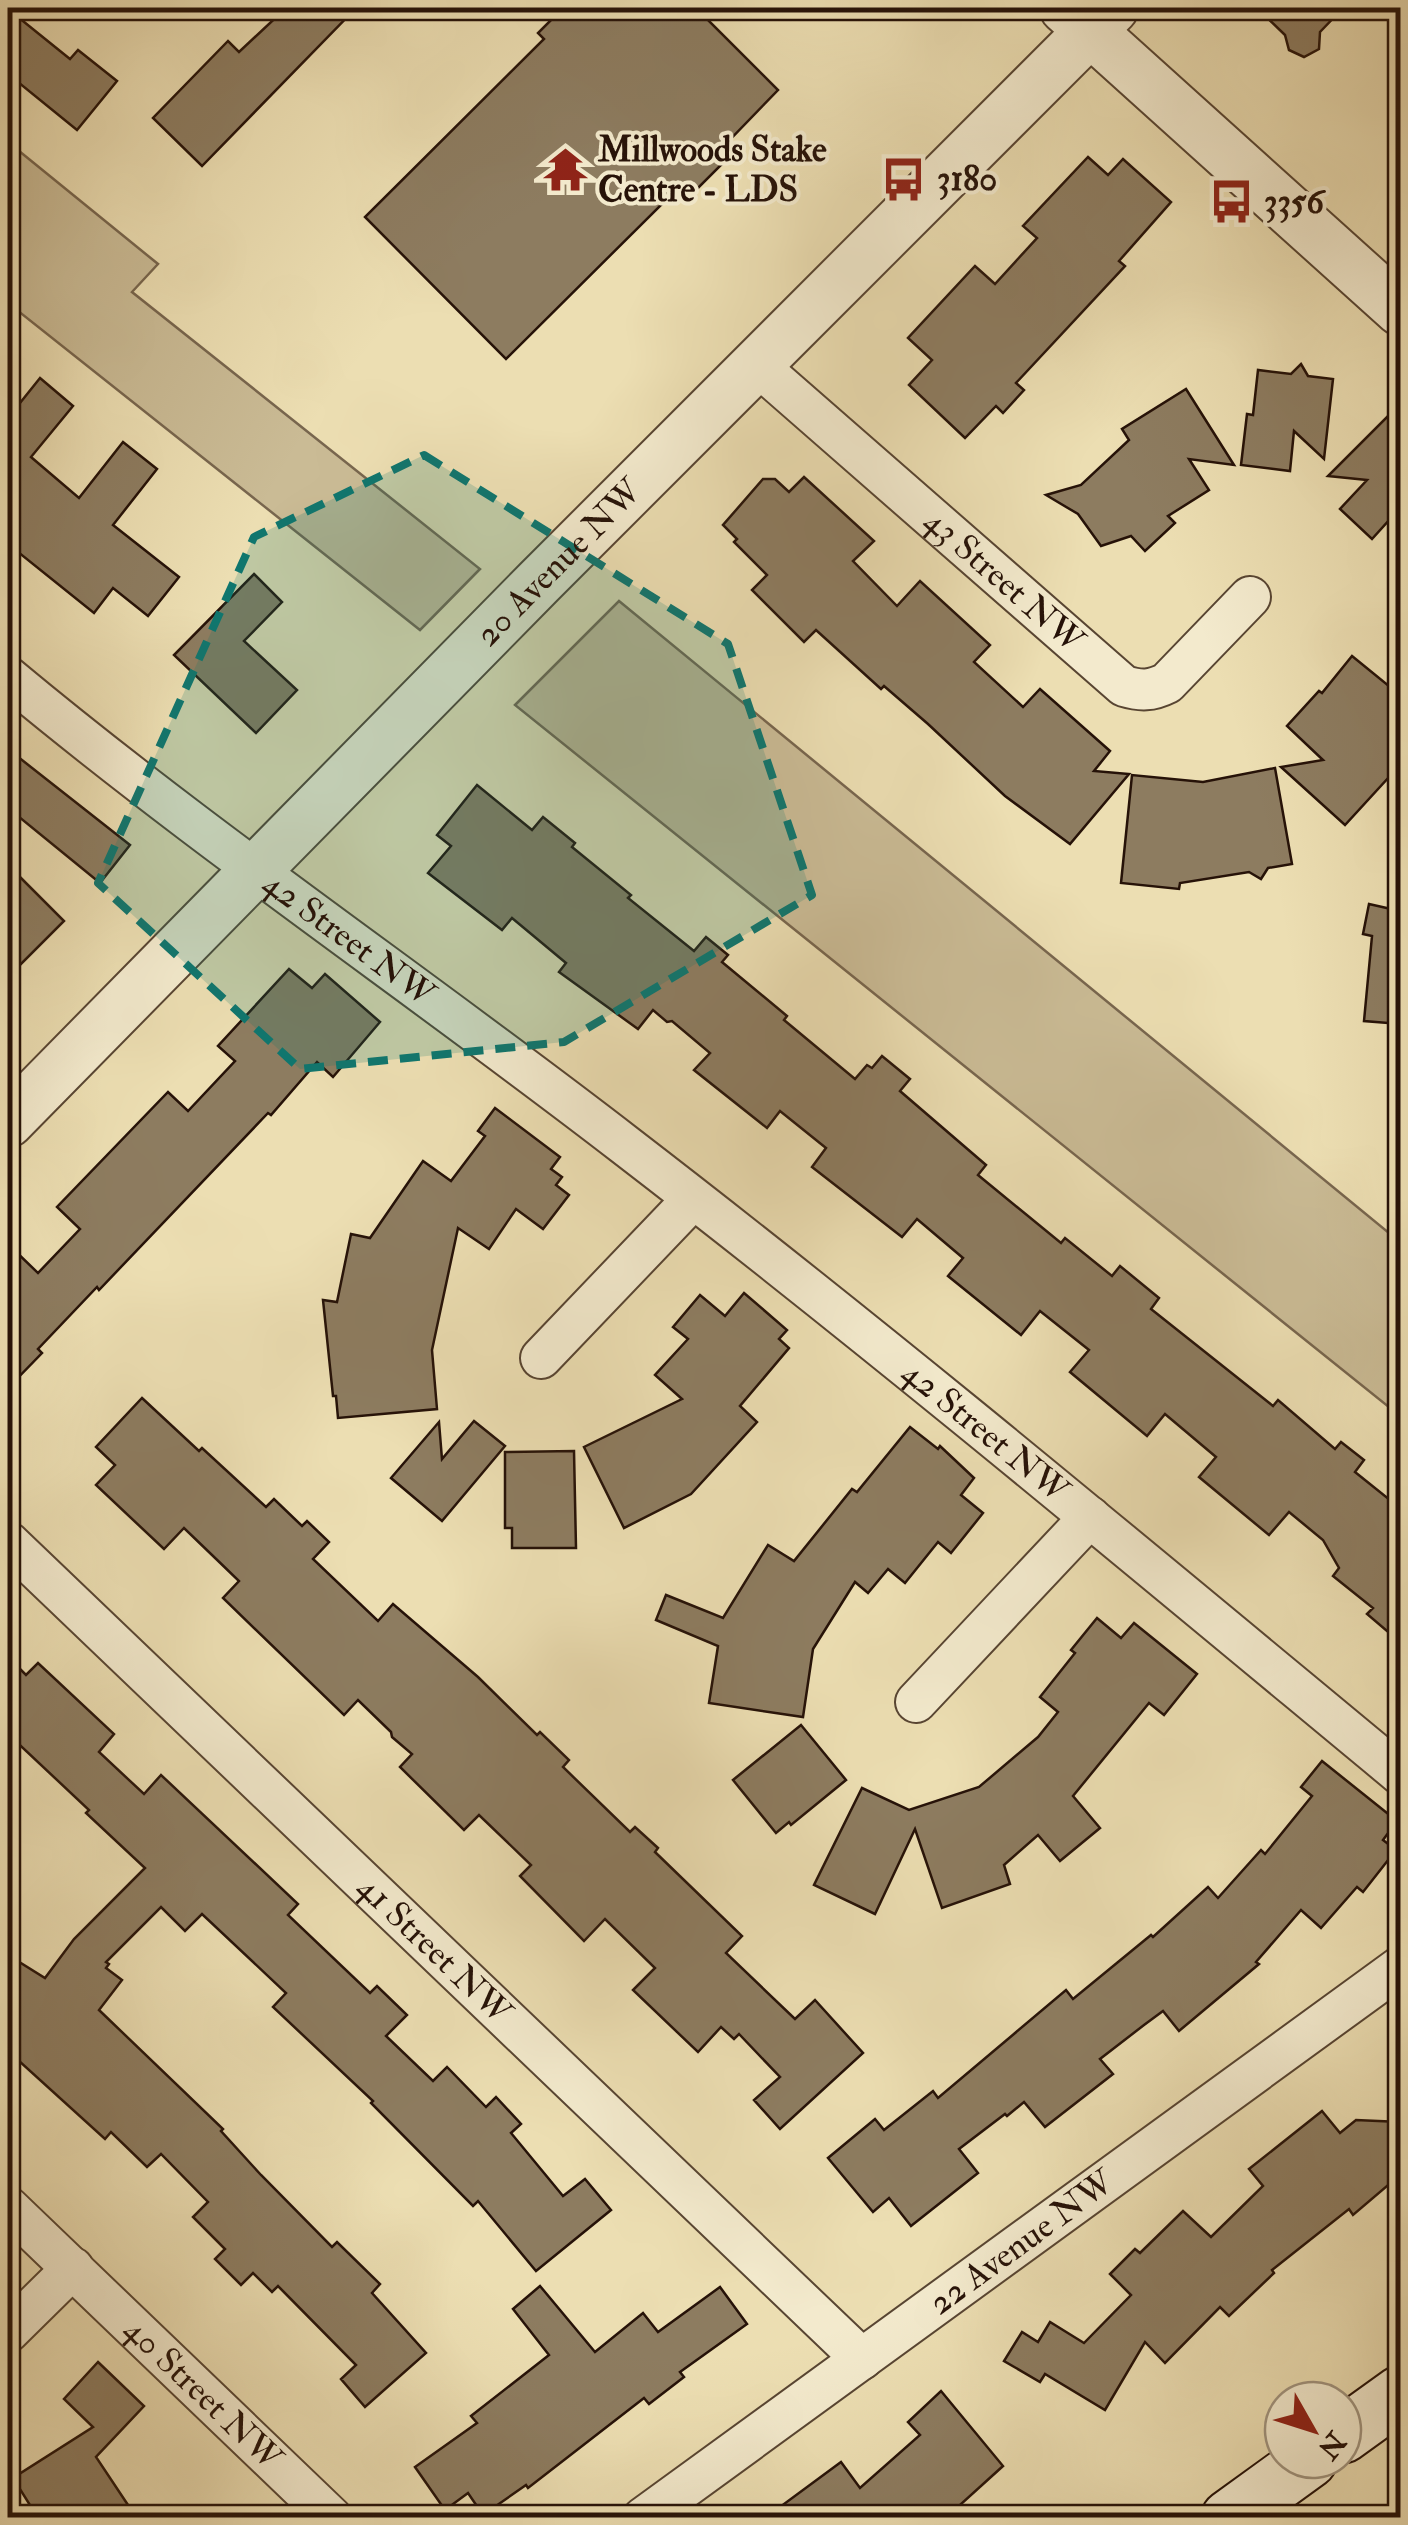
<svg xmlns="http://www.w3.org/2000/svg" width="1408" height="2525" viewBox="0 0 1408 2525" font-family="'IM FELL Double Pica',serif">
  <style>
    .green { fill: #cabb95; stroke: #78664e; stroke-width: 2.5 }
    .building { fill: #8d7c60; stroke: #261208; stroke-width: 2.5 }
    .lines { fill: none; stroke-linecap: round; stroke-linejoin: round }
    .minor-casing { stroke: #584532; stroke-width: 44 }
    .tertiary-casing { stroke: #584532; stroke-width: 54 }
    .secondary-casing { stroke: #261208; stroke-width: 59 }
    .minor { stroke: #f3eacd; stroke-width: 40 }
    .tertiary { stroke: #f3eacd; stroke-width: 50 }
    .secondary { stroke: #f3eacd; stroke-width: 55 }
    .marked { fill: #0f766e; fill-opacity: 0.2; stroke: #0f766e; stroke-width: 8; stroke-dasharray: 20 12; stroke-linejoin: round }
    .labels { text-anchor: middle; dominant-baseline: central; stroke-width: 8; stroke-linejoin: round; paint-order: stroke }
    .poi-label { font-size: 35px; font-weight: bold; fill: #261208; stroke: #f3eacd; text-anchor: start }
    .street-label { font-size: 35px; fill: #261208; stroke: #f3eacd }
  </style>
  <rect width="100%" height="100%" fill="#ecdeb2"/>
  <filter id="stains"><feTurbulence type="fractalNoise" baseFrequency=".002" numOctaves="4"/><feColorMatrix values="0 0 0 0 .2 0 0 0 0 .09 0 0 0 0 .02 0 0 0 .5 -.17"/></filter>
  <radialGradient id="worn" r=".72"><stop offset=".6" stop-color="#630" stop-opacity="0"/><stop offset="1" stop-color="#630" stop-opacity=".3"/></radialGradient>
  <g class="green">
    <polygon points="8,142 158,264 132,292 480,569 420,630 8,303"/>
    <polygon points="619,601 1400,1242 1400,1416 515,705"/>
  </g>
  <g class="building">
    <polygon points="286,8 356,8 202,166 153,118 228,41 239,52"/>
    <polygon points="563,8 696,8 778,90 722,148 730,156 696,190 689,183 675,197 672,194 506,359 365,217 544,39 538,33"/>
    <polygon points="1257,8 1343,8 1320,32 1319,49 1304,57 1289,50 1285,35"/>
    <polygon points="8,9 70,59 78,50 117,81 77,130 8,74"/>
    <polygon points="1088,157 1108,175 1123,159 1171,202 1119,261 1125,266 1016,383 1024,390 1003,413 996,406 965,438 909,385 932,360 908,338 975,266 995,284 1037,238 1023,226"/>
    <polygon points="1301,364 1308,376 1333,379 1324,459 1294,431 1290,471 1241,465 1247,414 1253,415 1258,370 1291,374"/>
    <polygon points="40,378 73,406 31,457 79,498 123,442 157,469 113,525 179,577 148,616 113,588 94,613 8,544 8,418"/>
    <polygon points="1186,389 1234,465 1189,459 1209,490 1168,516 1175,523 1145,551 1131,536 1101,546 1078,514 1046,495 1081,485 1129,440 1122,429"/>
    <polygon points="1400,404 1400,508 1372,539 1340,509 1367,480 1328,476"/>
    <polygon points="804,477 874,541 853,561 897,606 920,581 990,645 974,662 1023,707 1040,689 1110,751 1094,771 1129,774 1070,844 1005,796 928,724 884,686 881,689 816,630 804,642 752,590 767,575 734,542 737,539 723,525 763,479 775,479 789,492"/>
    <polygon points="254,574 282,602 244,641 297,690 256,733 174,655"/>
    <polygon points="1352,656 1400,695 1400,765 1345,825 1281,767 1323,760 1287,726 1319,691 1322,693"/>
    <polygon points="8,749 130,845 100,883 8,808"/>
    <polygon points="1275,768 1292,864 1268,868 1261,879 1249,872 1180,883 1179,889 1121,883 1132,775 1203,782"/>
    <polygon points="477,785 532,830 543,817 575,843 572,847 631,895 628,898 694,951 706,937 728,955 722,962 787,1016 784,1020 855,1079 867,1065 872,1068 882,1056 910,1079 900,1091 986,1165 978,1175 1061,1243 1065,1238 1112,1276 1120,1266 1159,1298 1151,1309 1273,1406 1278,1400 1335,1449 1341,1442 1364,1460 1355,1472 1400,1508 1400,1642 1367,1614 1373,1608 1333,1576 1339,1568 1323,1540 1289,1512 1269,1535 1199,1477 1216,1457 1165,1414 1147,1436 1070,1372 1089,1350 1040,1311 1021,1335 948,1276 963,1258 917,1219 902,1237 812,1167 826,1148 780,1111 767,1128 694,1070 710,1053 672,1021 667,1022 653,1010 638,1029 559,972 566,963 512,918 502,930 428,873 451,846 437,835"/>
    <polygon points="8,865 64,921 8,977"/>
    <polygon points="1369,904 1400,911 1400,1024 1364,1021 1372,936 1363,934"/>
    <polygon points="289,969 312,988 325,974 380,1022 333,1077 317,1062 271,1115 268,1113 99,1290 97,1287 38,1349 42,1353 8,1388 8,1244 38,1273 80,1229 57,1207 168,1092 188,1111 235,1061 218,1046"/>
    <polygon points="495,1108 560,1157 551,1169 562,1177 556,1185 569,1195 543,1229 516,1209 489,1249 458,1228 432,1350 437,1409 338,1418 336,1396 333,1396 323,1300 337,1302 351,1234 370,1238 423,1161 451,1181 485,1136 478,1131"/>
    <polygon points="744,1293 787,1330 779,1339 789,1348 740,1406 757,1422 691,1494 624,1528 584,1447 682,1399 655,1375 688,1339 673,1327 700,1295 725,1316"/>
    <polygon points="142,1398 199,1451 202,1448 266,1507 274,1499 302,1526 307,1521 329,1542 313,1559 378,1621 393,1604 478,1677 537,1735 540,1732 569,1760 563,1767 630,1832 635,1827 658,1848 655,1852 742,1936 726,1953 795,2019 815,2000 863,2053 780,2129 754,2100 780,2077 739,2034 734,2039 721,2027 698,2052 633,1990 655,1968 605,1919 584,1941 520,1876 531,1865 479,1815 464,1830 400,1767 412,1754 392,1737 391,1732 358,1700 344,1715 223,1598 239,1581 212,1555 184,1528 164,1549 96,1485 115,1465 96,1447"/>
    <polygon points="474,1421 505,1446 442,1521 391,1478 439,1422 442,1459"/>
    <polygon points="910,1427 938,1449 940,1446 974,1478 961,1495 983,1513 951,1553 938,1542 905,1583 888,1569 868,1593 855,1582 813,1649 803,1717 709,1703 718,1646 656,1620 666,1595 723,1618 768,1545 794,1561 852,1489 857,1492"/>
    <polygon points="574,1451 576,1548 512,1548 512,1528 505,1528 505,1452"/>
    <polygon points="1097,1618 1121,1638 1134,1623 1197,1674 1164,1715 1149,1703 1073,1796 1100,1828 1060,1861 1038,1835 1004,1865 1010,1884 942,1908 915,1829 875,1914 814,1885 862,1788 909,1810 979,1787 1038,1737 1058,1712 1040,1697 1075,1653 1071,1650"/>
    <polygon points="8,1657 26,1675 38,1663 114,1734 99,1752 144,1794 161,1775 298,1904 288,1915 370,1993 377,1986 407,2015 386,2036 433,2081 447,2067 486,2107 496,2097 521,2124 511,2133 563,2196 585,2179 611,2210 536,2271 478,2201 473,2206 371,2103 373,2101 273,2007 286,1993 202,1914 185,1931 161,1907 106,1962 109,1964 106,1968 122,1980 99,2010 223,2129 221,2131 261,2175 332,2247 337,2242 380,2284 372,2293 426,2353 365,2407 341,2379 356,2365 278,2286 272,2292 253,2273 241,2285 215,2259 225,2249 193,2217 208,2202 161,2154 147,2167 111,2132 105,2139 8,2051 8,1955 45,1978 74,1939 145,1868 86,1813 89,1810 8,1734"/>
    <polygon points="801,1725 846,1780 791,1825 789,1822 776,1833 733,1780"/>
    <polygon points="1322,1761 1397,1821 1383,1840 1396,1850 1363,1892 1357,1887 1321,1928 1301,1910 1256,1962 1259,1964 1179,2031 1163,2011 1144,2025 1100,2059 1113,2074 1045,2127 1024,2102 1007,2116 1005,2114 959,2149 978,2173 911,2226 889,2198 873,2212 828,2158 875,2119 884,2130 933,2091 938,2098 1066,1990 1073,1999 1151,1935 1153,1937 1208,1887 1218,1898 1261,1850 1265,1854 1312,1796 1301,1787"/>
    <polygon points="1322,2111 1340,2133 1356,2120 1400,2122 1400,2175 1353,2215 1349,2209 1272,2270 1274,2273 1229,2316 1220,2307 1165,2363 1145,2342 1105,2410 1045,2374 1040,2382 1004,2361 1022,2332 1038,2342 1050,2322 1084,2343 1131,2295 1110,2274 1135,2249 1140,2253 1183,2211 1211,2237 1263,2186 1249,2169"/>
    <polygon points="540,2286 595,2352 643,2313 658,2332 720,2287 747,2324 680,2372 684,2377 649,2404 644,2398 528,2488 526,2485 483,2515 468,2493 445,2510 415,2467 477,2423 471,2416 549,2355 513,2309"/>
    <polygon points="98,2362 144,2406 96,2457 128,2505 109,2518 38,2518 13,2478 93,2427 64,2399"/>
    <polygon points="941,2391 1003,2466 961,2504 974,2518 765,2518 841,2462 860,2488 920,2435 908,2422"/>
  </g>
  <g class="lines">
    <defs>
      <g id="minor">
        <path id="s1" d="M757,365L1124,686C1141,691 1151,691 1167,683L1250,597"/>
        <path id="s2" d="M8,677C206,842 421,987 625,1145C889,1348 1144,1562 1400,1774"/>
        <polyline points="541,1358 693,1199"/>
        <path id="s3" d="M8,1542L862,2359"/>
        <polyline points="916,1702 1090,1517"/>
        <path id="s4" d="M8,2207L332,2518"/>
        <polyline points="8,2332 73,2268"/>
        <path id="s5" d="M643,2518L1400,1967"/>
      </g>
      <g id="tertiary">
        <polyline points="1065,8 1400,310"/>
        <path id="s6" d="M8,1122L539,582L1113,8"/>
      </g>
      <g id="secondary">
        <polyline points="1343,2435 1400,2394"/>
        <polyline points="1229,2518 1309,2460"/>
      </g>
    </defs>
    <use href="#minor" class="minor-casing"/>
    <use href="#tertiary" class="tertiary-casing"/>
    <use href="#secondary" class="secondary-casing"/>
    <use href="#minor" class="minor"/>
    <use href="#tertiary" class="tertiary"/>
    <use href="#secondary" class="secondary"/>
  </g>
  <path class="marked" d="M424,455L728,644L812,895L564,1042L300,1069L98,883L254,537Z"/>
  <defs>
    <symbol id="temple-bare" viewBox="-9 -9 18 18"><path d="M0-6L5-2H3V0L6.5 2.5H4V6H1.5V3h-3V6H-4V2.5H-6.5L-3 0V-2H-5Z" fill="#8f2418" stroke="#f3eacd" stroke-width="2.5" paint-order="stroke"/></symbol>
    <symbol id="bus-bare" viewBox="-9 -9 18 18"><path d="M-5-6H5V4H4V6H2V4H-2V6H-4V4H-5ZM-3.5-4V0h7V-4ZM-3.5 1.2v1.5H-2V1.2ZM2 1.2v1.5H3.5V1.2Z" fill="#8f2418" stroke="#f3eacd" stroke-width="2.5" paint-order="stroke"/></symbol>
  </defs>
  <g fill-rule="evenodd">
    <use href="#temple-bare" x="534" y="138" width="63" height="63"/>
    <use href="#bus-bare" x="872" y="148" width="63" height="63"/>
    <use href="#bus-bare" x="1200" y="170" width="63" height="63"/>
  </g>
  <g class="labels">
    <g class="poi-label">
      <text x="598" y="150">Millwoods Stake<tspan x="598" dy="40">Centre - LDS</tspan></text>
      <text x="937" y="179">3180</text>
      <text x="1264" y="202">3356</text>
    </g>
    <g class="street-label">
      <text stroke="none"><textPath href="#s6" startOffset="785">20 Avenue NW</textPath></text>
      <text stroke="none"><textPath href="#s1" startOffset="328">43 Street NW</textPath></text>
      <text stroke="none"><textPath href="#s2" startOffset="430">42 Street NW</textPath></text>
      <text stroke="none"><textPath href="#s2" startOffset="1235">42 Street NW</textPath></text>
      <text stroke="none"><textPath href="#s3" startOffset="590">41 Street NW</textPath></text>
      <text stroke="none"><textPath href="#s5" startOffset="468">22 Avenue NW</textPath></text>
      <text stroke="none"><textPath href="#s4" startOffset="270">40 Street NW</textPath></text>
    </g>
  </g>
  <rect width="1408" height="2525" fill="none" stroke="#ecdeb2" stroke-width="40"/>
  <rect x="10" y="10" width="1388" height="2505" fill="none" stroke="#261208" stroke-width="5"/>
  <rect x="20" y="20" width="1368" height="2485" fill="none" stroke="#261208" stroke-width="2.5"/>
  <g transform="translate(1313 2430) rotate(129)"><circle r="48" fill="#f3eacd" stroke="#a1947e" stroke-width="2.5"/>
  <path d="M0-8L18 38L0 25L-18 38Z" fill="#8f2418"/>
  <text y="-15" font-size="28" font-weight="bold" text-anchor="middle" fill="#261208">N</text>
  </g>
  <rect width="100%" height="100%" filter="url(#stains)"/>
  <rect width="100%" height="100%" fill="url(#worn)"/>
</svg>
